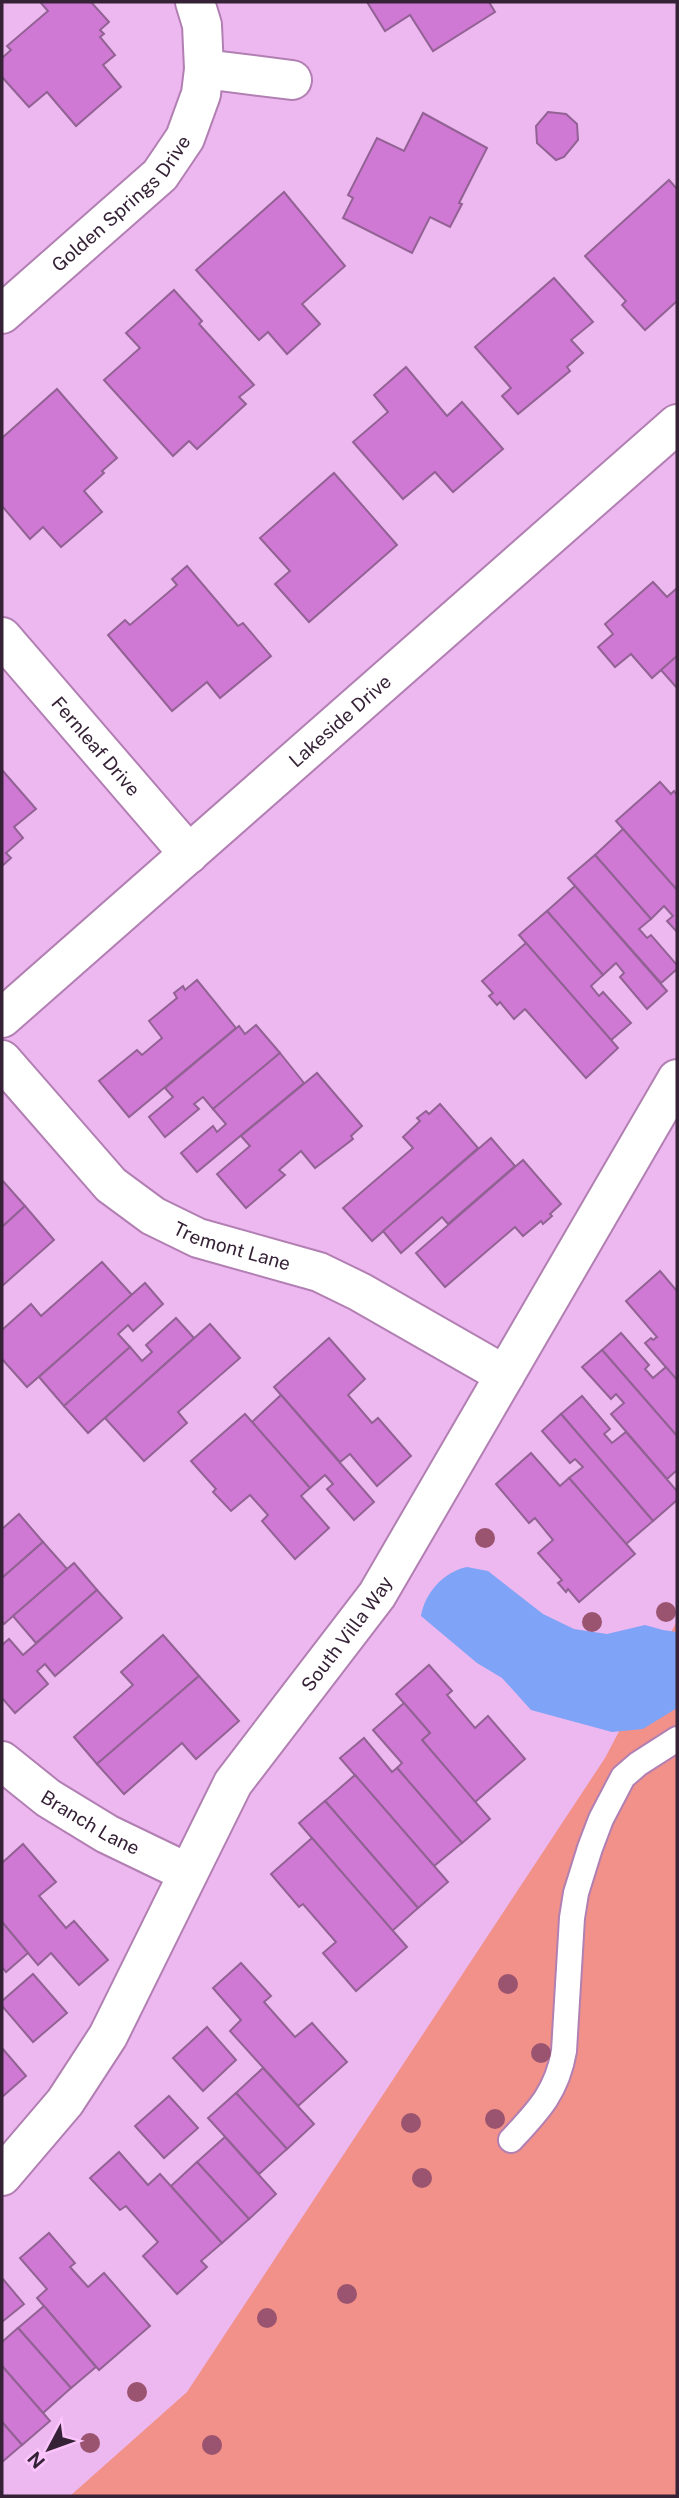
<svg xmlns="http://www.w3.org/2000/svg" width="679" height="2498" viewBox="0 0 679 2498" font-family="'Public Sans',sans-serif">
  <style>
    .green { fill: #f29189 }
    .water { fill: #7fa3f6 }
    .building { fill: #d079d4; stroke: #926294; stroke-width: 2 }
    .lines { fill: none; stroke-linecap: round; stroke-linejoin: round }
    .service-casing { stroke: #b17fb2; stroke-width: 28 }
    .minor-casing { stroke: #b17fb2; stroke-width: 42 }
    .secondary-casing { stroke: #b17fb2; stroke-width: 42 }
    .service { stroke: #fff; stroke-width: 24 }
    .minor { stroke: #fff; stroke-width: 38 }
    .secondary { stroke: #fff; stroke-width: 38 }
    .tree { fill: #9a5470 }
    .labels { text-anchor: middle; dominant-baseline: central; stroke-width: 5; stroke-linejoin: round; paint-order: stroke }
    .street-label { font-size: 19px; fill: #362237; stroke: #fbc5fc }
  </style>
  <rect width="100%" height="100%" fill="#edb8ef"/>
  <polygon class="green" points="677,1621 677,2496 70,2496 187,2392 605,1758"/>
  <path class="water" d="M467,1567L488,1571L543,1614L574,1629L607,1634L645,1625L663,1630L677,1632V1708L643,1729L612,1732L531,1710L502,1678L477,1663L421,1616C425,1593 443,1572 467,1567Z"/>
  <g class="building">
    <polygon points="40,2 91,2 109,22 100,30 104,34 100,37 115,55 103,65 121,87 76,126 47,92 29,107 2,77 2,58 11,50 7,46 48,11"/>
    <polygon points="367,2 489,2 495,12 433,51 410,15 385,31"/>
    <polygon points="548,112 566,114 577,124 578,140 564,157 556,160 537,143 536,126"/>
    <polygon points="423,113 487,148 459,203 462,204 450,227 430,217 412,253 343,218 353,198 348,195 377,138 404,151"/>
    <polygon points="669,180 677,189 677,301 645,330 622,305 626,301 585,256"/>
    <polygon points="284,192 345,266 302,304 320,324 287,354 268,332 259,340 196,270"/>
    <polygon points="554,278 593,322 571,340 583,353 567,367 570,371 518,414 502,396 511,388 475,347"/>
    <polygon points="174,290 202,321 199,324 254,385 239,397 246,404 197,449 189,441 173,456 104,380 140,348 126,333"/>
    <polygon points="406,367 447,416 462,402 503,449 453,492 435,472 403,499 353,442 388,412 374,395"/>
    <polygon points="57,389 117,458 102,471 104,473 84,491 102,512 61,547 43,527 30,539 2,506 2,438"/>
    <polygon points="334,473 397,545 309,622 275,584 290,571 260,538"/>
    <polygon points="187,566 238,626 243,623 271,656 220,698 207,682 172,711 108,635 125,620 130,625 177,585 172,579"/>
    <polygon points="653,582 667,597 677,588 677,656 652,678 631,654 615,667 598,647 613,634 605,624"/>
    <polygon points="677,656 677,688 661,670"/>
    <polygon points="2,770 36,809 14,827 23,838 6,853 11,858 2,866"/>
    <polygon points="660,782 671,794 674,791 677,795 677,890 616,821"/>
    <polygon points="623,829 677,890 677,932 667,921 673,916 664,906 651,919 595,855"/>
    <polygon points="595,855 651,919 639,929 647,938 651,935 677,965 677,969 661,983 568,878"/>
    <polygon points="575,886 667,991 647,1009 620,977 624,973 616,963 603,975 547,911"/>
    <polygon points="547,911 603,975 591,986 599,996 603,992 631,1023 611,1040 519,935"/>
    <polygon points="526,943 618,1048 586,1078 525,1009 514,1019 500,1002 497,1005 489,996 493,993 482,981"/>
    <polygon points="197,980 236,1028 129,1117 99,1081 137,1050 142,1055 162,1038 149,1021 177,998 174,993 183,986 185,990"/>
    <polygon points="256,1025 280,1053 213,1109 203,1097 194,1104 199,1109 165,1137 149,1117 173,1097 165,1088 239,1026 245,1034"/>
    <polygon points="280,1053 304,1083 197,1172 181,1153 213,1126 217,1132 226,1124 213,1109"/>
    <polygon points="317,1073 362,1126 351,1136 353,1139 315,1168 301,1151 279,1170 285,1175 246,1208 217,1174 250,1146 241,1136"/>
    <polygon points="440,1104 478,1148 372,1241 343,1208 413,1148 403,1137 420,1121 417,1118 426,1111 429,1114"/>
    <polygon points="491,1138 515,1166 448,1224 442,1217 401,1253 383,1231"/>
    <polygon points="523,1160 561,1204 550,1214 552,1216 543,1224 541,1221 523,1236 515,1227 445,1287 416,1253"/>
    <polygon points="2,1180 25,1206 2,1227"/>
    <polygon points="25,1206 54,1240 2,1286 2,1227"/>
    <polygon points="102,1262 132,1295 27,1387 2,1359 2,1330 31,1304 41,1316"/>
    <polygon points="660,1271 677,1291 677,1380 645,1343 651,1338 653,1340 657,1337 626,1301"/>
    <polygon points="145,1283 163,1304 133,1331 128,1325 118,1334 130,1347 64,1406 39,1377"/>
    <polygon points="176,1318 194,1338 88,1433 64,1406 130,1347 142,1361 152,1352 146,1345"/>
    <polygon points="210,1324 240,1358 178,1412 187,1423 144,1461 105,1418"/>
    <polygon points="621,1333 649,1365 645,1369 653,1378 666,1367 677,1380 677,1436 602,1350"/>
    <polygon points="329,1338 365,1379 348,1395 372,1423 378,1418 411,1456 377,1486 350,1454 340,1462 274,1387"/>
    <polygon points="602,1350 677,1436 677,1470 667,1479 611,1414 624,1403 616,1394 611,1399 582,1367"/>
    <polygon points="281,1395 374,1502 354,1520 327,1489 333,1484 325,1475 310,1488 252,1422"/>
    <polygon points="582,1396 610,1429 604,1434 612,1443 626,1432 677,1491 677,1500 653,1521 561,1414"/>
    <polygon points="245,1414 310,1488 301,1496 329,1528 295,1559 262,1521 268,1515 250,1495 231,1511 213,1492 216,1489 191,1461"/>
    <polygon points="561,1414 653,1521 626,1544 569,1478 583,1467 575,1459 570,1463 542,1431"/>
    <polygon points="531,1453 560,1486 569,1478 635,1554 579,1602 568,1589 566,1592 558,1583 562,1580 538,1553 553,1540 535,1518 529,1523 496,1484"/>
    <polygon points="19,1514 43,1542 2,1578 2,1529"/>
    <polygon points="43,1542 67,1569 4,1624 2,1621 2,1578"/>
    <polygon points="74,1563 97,1590 36,1643 13,1616"/>
    <polygon points="97,1590 122,1618 55,1676 45,1664 37,1671 48,1684 15,1713 2,1698 2,1645 9,1639 23,1655"/>
    <polygon points="163,1635 199,1676 97,1764 74,1737 133,1685 121,1672"/>
    <polygon points="429,1665 452,1691 447,1695 475,1728 488,1716 525,1759 475,1802 422,1740 430,1733 396,1694"/>
    <polygon points="199,1676 239,1721 196,1759 182,1743 124,1794 97,1764"/>
    <polygon points="404,1703 430,1733 422,1740 490,1819 462,1843 397,1768 402,1763 373,1730"/>
    <polygon points="364,1738 392,1772 397,1768 462,1843 434,1866 340,1758"/>
    <polygon points="355,1775 448,1882 418,1908 325,1801"/>
    <polygon points="325,1801 418,1908 392,1931 299,1823"/>
    <polygon points="312,1838 407,1947 356,1991 323,1953 336,1942 303,1904 299,1907 271,1874"/>
    <polygon points="23,1844 56,1882 39,1896 66,1928 74,1921 108,1960 79,1985 51,1953 38,1965 2,1922 2,1863"/>
    <polygon points="2,1922 28,1953 6,1972 2,1967"/>
    <polygon points="241,1963 271,1996 264,2002 295,2037 312,2023 347,2062 298,2106 230,2031 241,2020 213,1988"/>
    <polygon points="33,1974 67,2013 33,2042 2,2006 2,2001"/>
    <polygon points="207,2027 236,2060 203,2091 173,2058"/>
    <polygon points="2,2048 26,2076 2,2097"/>
    <polygon points="263,2068 314,2124 287,2149 236,2093"/>
    <polygon points="236,2093 287,2149 259,2174 208,2118"/>
    <polygon points="169,2096 198,2128 164,2158 135,2126"/>
    <polygon points="225,2137 276,2194 249,2219 197,2162"/>
    <polygon points="119,2152 148,2185 160,2174 222,2243 201,2261 207,2267 177,2294 143,2256 158,2242 126,2206 120,2210 90,2178"/>
    <polygon points="197,2162 249,2219 222,2243 171,2186"/>
    <polygon points="49,2233 75,2263 70,2267 88,2287 104,2273 150,2326 99,2370 37,2298 47,2289 20,2258"/>
    <polygon points="2,2278 24,2304 2,2322"/>
    <polygon points="44,2306 96,2367 71,2388 18,2328"/>
    <polygon points="18,2328 71,2388 43,2413 2,2366 2,2342"/>
    <polygon points="2,2366 50,2421 22,2445 2,2422"/>
    <polygon points="2,2422 22,2445 2,2462"/>
  </g>
  <g class="lines">
    <defs>
      <path id="service" d="M511,2140C538,2111 557,2092 564,2051L572,1918L576,1893L590,1848L601,1819L623,1777L638,1764L677,1739"/>
      <g id="minor">
        <polyline points="204,69 292,80"/>
        <path id="s1" d="M2,314L160,175L185,138L201,94L204,69L202,25L195,2"/>
        <path id="s2" d="M2,637L189,854"/>
        <path id="s3" d="M2,1060L111,1185L153,1216L198,1238L319,1272L360,1292L505,1375"/>
        <path id="s4" d="M2,1761L48,1798L107,1834L188,1873"/>
        <path id="s5" d="M2,2176L65,2102L108,2036L233,1783L377,1595L677,1079"/>
      </g>
      <g id="secondary">
        <path id="s6" d="M2,1018L677,424"/>
      </g>
    </defs>
    <use href="#service" class="service-casing"/>
    <use href="#minor" class="minor-casing"/>
    <use href="#secondary" class="secondary-casing"/>
    <use href="#service" class="service"/>
    <use href="#minor" class="minor"/>
    <use href="#secondary" class="secondary"/>
  </g>
  <g class="tree">
    <circle cx="485" cy="1538" r="10"/>
    <circle cx="666" cy="1612" r="10"/>
    <circle cx="592" cy="1622" r="10"/>
    <circle cx="508" cy="1984" r="10"/>
    <circle cx="541" cy="2053" r="10"/>
    <circle cx="495" cy="2119" r="10"/>
    <circle cx="411" cy="2123" r="10"/>
    <circle cx="422" cy="2178" r="10"/>
    <circle cx="347" cy="2294" r="10"/>
    <circle cx="267" cy="2318" r="10"/>
    <circle cx="137" cy="2392" r="10"/>
    <circle cx="90" cy="2443" r="10"/>
    <circle cx="212" cy="2445" r="10"/>
  </g>
  <g class="labels">
    <g class="street-label">
      <text stroke="none"><textPath href="#s1" startOffset="163">Golden Springs Drive</textPath></text>
      <text stroke="none"><textPath href="#s6" startOffset="450">Lakeside Drive</textPath></text>
      <text stroke="none"><textPath href="#s2" startOffset="144">Fernleaf Drive</textPath></text>
      <text stroke="none"><textPath href="#s3" startOffset="303">Tremont Lane</textPath></text>
      <text stroke="none"><textPath href="#s5" startOffset="646">South Villa Way</textPath></text>
      <text stroke="none"><textPath href="#s4" startOffset="108">Branch Lane</textPath></text>
    </g>
  </g>
  <rect width="679" height="2498" fill="none" stroke="#362237" stroke-width="7"/>
  <g transform="translate(49 2449) rotate(229)" stroke="#fbc5fc" stroke-width="5" paint-order="stroke">
  <path d="M0-5L12 26L0 18L-12 26Z" fill="#362237"/>
  <text y="-10" font-size="19" font-weight="bold" text-anchor="middle" fill="#362237">N</text>
  </g>
</svg>
